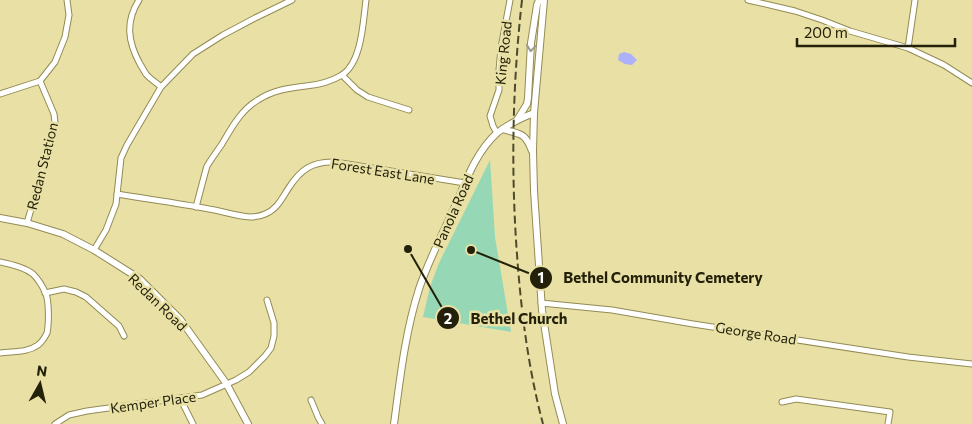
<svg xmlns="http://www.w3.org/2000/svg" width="972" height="424" viewBox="0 0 972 424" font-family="Commissioner,sans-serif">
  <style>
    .green { fill: #96d8b5 }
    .water { fill: #acb1f9 }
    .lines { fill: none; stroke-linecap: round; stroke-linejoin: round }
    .minor-casing { stroke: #938b54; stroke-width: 7 }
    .major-casing { stroke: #938b54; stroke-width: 8 }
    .minor { stroke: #fff; stroke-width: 5 }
    .major { stroke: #fff; stroke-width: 6 }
    .rail { stroke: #4e4a2b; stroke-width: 2; stroke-dasharray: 8 4; stroke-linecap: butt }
    .oneway { stroke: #9c9b91 }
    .labels { text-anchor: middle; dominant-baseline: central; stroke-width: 5; stroke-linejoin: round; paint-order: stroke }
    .street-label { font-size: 14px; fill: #24210a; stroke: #e8e0a5 }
    .leader { fill: none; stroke: #24210a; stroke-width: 2 }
    .callout-dot { fill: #24210a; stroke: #e8e0a5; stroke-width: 2 }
    .mark-label { font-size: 15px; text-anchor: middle; font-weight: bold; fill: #fff }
    .callout-label { font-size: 15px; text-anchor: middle; font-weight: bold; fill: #24210a; stroke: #e8e0a5; stroke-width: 5; stroke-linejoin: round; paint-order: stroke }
  </style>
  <rect width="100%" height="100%" fill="#e8e0a5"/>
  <polygon class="green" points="490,160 495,237 511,332 423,317 430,287 439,263"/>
  <polygon class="water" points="624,52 631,54 637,60 632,65 625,64 618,60 619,54"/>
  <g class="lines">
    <defs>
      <g id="minor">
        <path d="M139,0C125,22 128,42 140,64C142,67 144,71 146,74C150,79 157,83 161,87"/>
        <polyline points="748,0 795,11 822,20 850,31 908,48 944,65 972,83"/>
        <polyline points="908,48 915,0"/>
        <polyline points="342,75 357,90 368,97 409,110"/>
        <polyline points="0,94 40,81 55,62 65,37 69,15 67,0"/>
        <polyline points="497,133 493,126 490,116 499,90 499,70 501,48 510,0"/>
        <path d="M117,194C147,199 178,203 209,209C222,211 236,216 250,217C255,217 261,216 265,214C277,209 281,200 288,189C300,170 312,161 335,162L465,183"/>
        <path d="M196,207L205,173L207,166C212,158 217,151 222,144C232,127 241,110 258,100C273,90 289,88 306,86C317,85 332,81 342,75C362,62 363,22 366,0"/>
        <polyline points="27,223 52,137 55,123 54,114 40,81"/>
        <polyline points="94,250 106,230 116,204 121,158 127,145 161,87 193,54 223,35 255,18 292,0"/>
        <path d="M0,262C10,264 24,267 33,274C38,279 43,287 46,294C49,302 49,324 47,333C45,337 42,342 38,345C27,353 13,351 0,353"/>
        <polyline points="45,293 64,289 76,292 86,297 119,326 124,336"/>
        <polyline points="541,303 612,310 693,324 908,357 972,364"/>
        <polyline points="180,398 193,424"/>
        <polyline points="311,400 318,417 322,424"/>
        <polyline points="782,402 796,399 890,412 888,424"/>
        <polyline points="55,424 69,415 87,411 202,395 236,380 249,372 265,356 271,348 274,336 274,323 267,300"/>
      </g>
      <g id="major">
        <polyline points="544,0 534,113 533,151 534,191 542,310 555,394 563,424"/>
        <polyline points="517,120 527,104 528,98 531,43 537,5 539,0"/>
        <path d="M503,129C521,135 525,132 532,151"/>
        <polyline points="0,218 27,223 63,234 94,250 140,279 180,319 226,383 248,424"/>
        <path d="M394,424C400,379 405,333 419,289C429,259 444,231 457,202C467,178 477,151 497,133C507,125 521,118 534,113"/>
      </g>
    </defs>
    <use href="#minor" class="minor-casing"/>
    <use href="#major" class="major-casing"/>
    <use href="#minor" class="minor"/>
    <use href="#major" class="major"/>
    <path class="rail" d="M522,0C513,80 511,160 516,240C520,302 527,364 543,424"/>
  </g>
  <defs><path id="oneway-chevron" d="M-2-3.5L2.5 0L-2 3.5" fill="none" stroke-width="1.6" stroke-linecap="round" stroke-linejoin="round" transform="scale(1.25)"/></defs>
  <use class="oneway" href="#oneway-chevron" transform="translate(531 48) rotate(95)"/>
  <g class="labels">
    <g class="street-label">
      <text transform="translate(503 53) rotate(-84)">King Road</text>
      <text transform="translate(42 166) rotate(-76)">Redan Station</text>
      <text transform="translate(383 171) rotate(9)">Forest East Lane</text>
      <text transform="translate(453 211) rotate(-66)">Panola Road</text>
      <text transform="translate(158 302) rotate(44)">Redan Road</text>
      <text transform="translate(756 333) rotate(9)">George Road</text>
      <text transform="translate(153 402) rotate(-8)">Kemper Place</text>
    </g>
  </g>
  <path class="leader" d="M471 250L541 278M408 249L448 318"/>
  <g class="callout-dot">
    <circle cx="471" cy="250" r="5"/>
    <circle cx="408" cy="249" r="5"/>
    <circle cx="541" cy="278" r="12"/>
    <circle cx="448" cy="318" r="12"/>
  </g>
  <g class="mark-label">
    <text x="541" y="283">1</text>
    <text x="448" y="324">2</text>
  </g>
  <g class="callout-label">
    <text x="663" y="283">Bethel Community Cemetery</text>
    <text x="519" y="324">Bethel Church</text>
  </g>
  <g transform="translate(40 384) rotate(8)" stroke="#e8e0a5" stroke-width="4" paint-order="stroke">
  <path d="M0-4L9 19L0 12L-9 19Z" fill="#24210a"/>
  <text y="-8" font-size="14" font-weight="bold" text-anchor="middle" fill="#24210a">N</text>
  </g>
  <path d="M797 38v8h158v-8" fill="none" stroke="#24210a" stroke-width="2.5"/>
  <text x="804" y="38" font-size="15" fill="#24210a" stroke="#e8e0a5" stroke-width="4" paint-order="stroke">200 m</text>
</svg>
